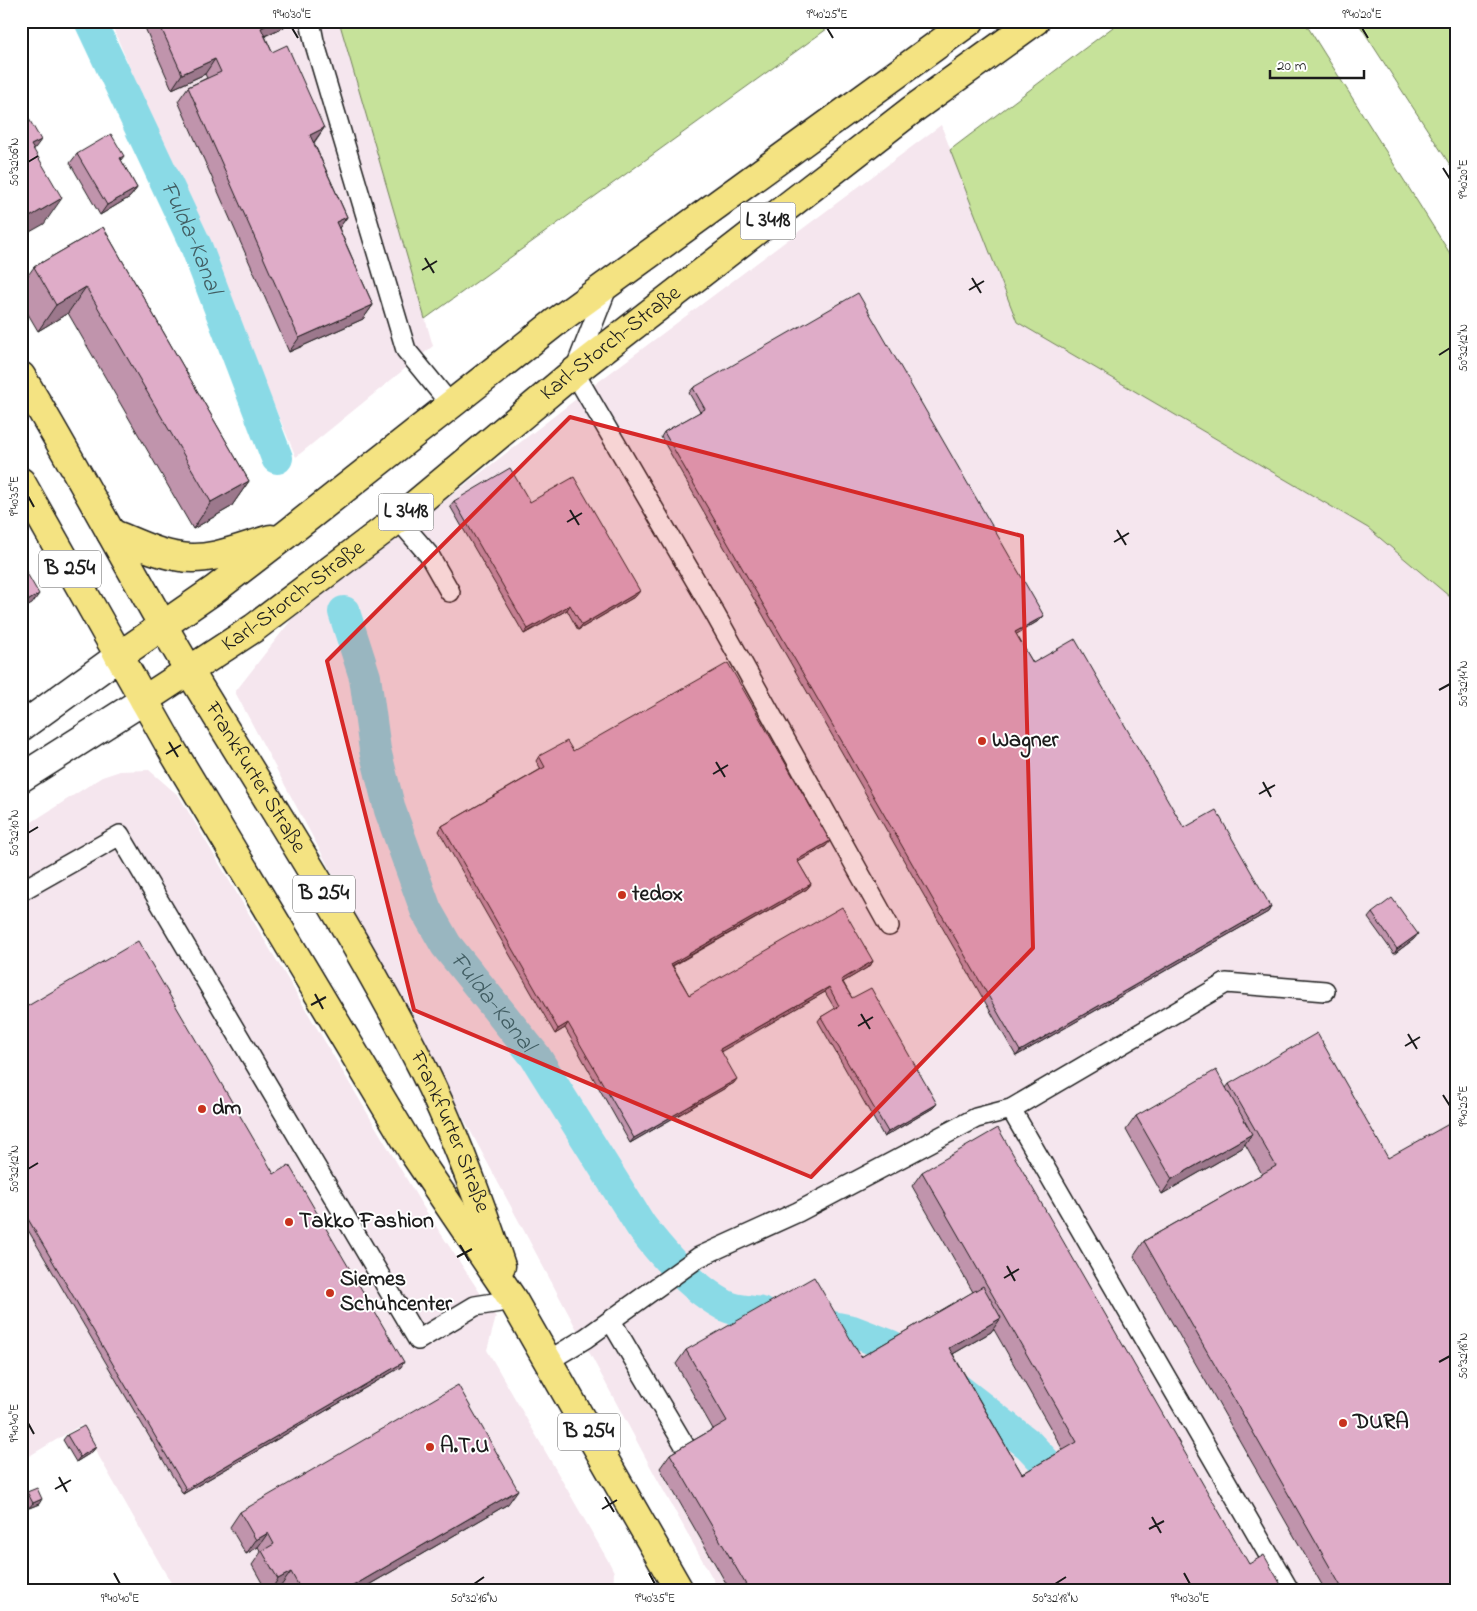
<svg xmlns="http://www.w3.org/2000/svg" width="1477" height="1611" viewBox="0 0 1477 1611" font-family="'Indie Flower',sans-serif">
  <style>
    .built { fill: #f5e6ee }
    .green { fill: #c6e29a; stroke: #717f5b }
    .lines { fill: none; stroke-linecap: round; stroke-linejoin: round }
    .canal { stroke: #8adae6; stroke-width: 32 }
    .service-casing { stroke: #1c1c1c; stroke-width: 22 }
    .secondary-casing { stroke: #1c1c1c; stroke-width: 31 }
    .primary-casing { stroke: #1c1c1c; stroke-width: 31 }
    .service { stroke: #fff; stroke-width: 19 }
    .secondary { stroke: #fff; stroke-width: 28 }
    .primary { stroke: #f4e382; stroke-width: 28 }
    .wall { fill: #c094ac; stroke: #1c1c1c; fill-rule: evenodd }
    .shaded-wall { fill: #9c788c; stroke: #1c1c1c }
    .building { fill: #dfacc8; stroke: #1c1c1c }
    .marked { fill: #d62828; fill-opacity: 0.2; stroke: #d62828; stroke-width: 4; stroke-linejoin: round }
    .ticks { fill: none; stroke: #1c1c1c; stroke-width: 2 }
    .poi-dot { fill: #c8321e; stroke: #fff; stroke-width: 2 }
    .labels { text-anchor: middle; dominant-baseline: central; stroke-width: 4; stroke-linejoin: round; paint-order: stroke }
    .shield { fill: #fff; stroke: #606060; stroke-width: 1 }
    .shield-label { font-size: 21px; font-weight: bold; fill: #1c1c1c }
    .street-label { font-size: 22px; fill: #1c1c1c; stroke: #fff }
    .poi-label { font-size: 22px; font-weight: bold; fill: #1c1c1c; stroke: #fff; text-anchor: start }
    .water-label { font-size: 24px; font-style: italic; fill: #425e63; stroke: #fff }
    .neatline { fill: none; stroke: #1c1c1c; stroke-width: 2 }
    .ticks-label { font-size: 12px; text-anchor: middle; fill: #1c1c1c }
  </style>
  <rect width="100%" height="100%" fill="#fff"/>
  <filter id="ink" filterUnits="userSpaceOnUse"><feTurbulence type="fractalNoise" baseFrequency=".02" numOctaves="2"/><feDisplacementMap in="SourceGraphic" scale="10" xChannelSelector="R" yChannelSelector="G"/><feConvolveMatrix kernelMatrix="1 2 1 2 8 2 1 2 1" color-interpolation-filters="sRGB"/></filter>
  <g filter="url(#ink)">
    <g class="built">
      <polygon points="110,21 339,21 433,346 296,457"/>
      <polygon points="941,125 1017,322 1368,528 1456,602 1456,1590 719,1590 656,1477 235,692 292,619 602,379"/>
      <polygon points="149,770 179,796 422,1205 496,1317 487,1350 610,1564 614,1572 613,1590 175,1590 81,1425 21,1461 21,829 102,777 120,771"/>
    </g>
    <g class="green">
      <polygon points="339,21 838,21 425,319"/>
      <polygon points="1121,21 1304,21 1456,263 1456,602 1368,528 1017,322 950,150"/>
      <polygon points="1357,21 1456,21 1456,174"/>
    </g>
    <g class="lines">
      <g class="canal">
        <path id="s1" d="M90,21L196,246L277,458"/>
        <path id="s2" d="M344,612L365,677L375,750L390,810L426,910L446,945L535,1056L641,1226C663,1255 691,1287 724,1305C734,1311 750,1311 762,1313"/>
        <polyline points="827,1326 852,1331 891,1346"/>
        <polyline points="956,1388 1028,1444 1045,1462"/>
      </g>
      <defs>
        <g id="service">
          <polyline points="310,21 314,41 406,350 451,405"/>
          <polyline points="609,283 574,372 715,614 889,926"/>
          <polyline points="398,519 429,555 450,592"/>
          <polyline points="21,891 120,835 418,1340 475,1306 513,1300"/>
          <polyline points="1011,1109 1289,1590"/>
          <polyline points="611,1321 685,1446"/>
          <polyline points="548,1361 586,1338 699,1257 798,1212 976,1118 1011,1109 1226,983 1325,991"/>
        </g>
        <g id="secondary">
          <polyline points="21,727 119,656"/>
          <polyline points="21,778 144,700"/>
        </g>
        <g id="primary">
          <path id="s3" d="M21,376C80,473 132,575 190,672C269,803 353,931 422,1067C454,1131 479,1199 501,1266"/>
          <polyline points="21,482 174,753 415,1155 513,1300 679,1590"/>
          <path d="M111,533C134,542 157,554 181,557C210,562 243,547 271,539"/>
          <polyline points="119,656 214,590 287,534 557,321 970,21"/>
          <path id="s4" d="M144,700L254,628L398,519L574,372L913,109L1035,21"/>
        </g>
      </defs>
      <use href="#service" class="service-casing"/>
      <use href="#secondary" class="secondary-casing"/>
      <use href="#primary" class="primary-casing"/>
      <use href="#service" class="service"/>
      <use href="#secondary" class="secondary"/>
      <use href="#primary" class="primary"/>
    </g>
    <g class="wall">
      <polygon points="142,21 288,21 284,27 265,36 272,52 324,128 314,143 347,217 339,228 373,305 363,319 289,352 178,101 188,87 207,78 205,74 172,89"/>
      <polygon points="77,154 124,156 121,160 137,188 130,197 100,215 70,163"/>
      <polygon points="103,227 249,481 231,507 193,529 68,313 38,331 21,302 21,285 34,267"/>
      <polygon points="693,388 1040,620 1016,634 1033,663 1184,828 1271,907 1268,912 1016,1056 661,437 664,432 700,412 689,393"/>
      <polygon points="454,501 530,502 636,596 578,630 567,610 524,634 450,506"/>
      <polygon points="573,751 826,846 798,862 811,884 807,889 673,966 689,995 873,961 870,966 843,982 852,998 933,1108 884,1137 818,1021 821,1017 835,1009 825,992 721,1051 734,1083 630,1143 565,1028 555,1034 439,831 442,826 541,769 536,761 539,756"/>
      <polygon points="1372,913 1414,939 1394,954 1368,918"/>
      <polygon points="21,1010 274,1174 401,1367 183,1494 21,1218"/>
      <polygon points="1229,1084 1388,1158 1456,1590 1325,1590 1134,1256 1144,1241 1262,1174 1245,1144 1242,1148 1162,1194 1126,1130 1136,1116 1226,1088"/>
      <path d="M922,1172L1249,1564L1284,1590H730L660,1468L670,1454L713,1429L676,1364L686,1350L861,1357L973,1292L912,1186ZM993,1328L1063,1450L1022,1474L953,1354L991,1332Z"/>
      <polygon points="67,1435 96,1447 92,1452 76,1462 63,1440"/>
      <polygon points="27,1492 39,1504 29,1508 24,1497"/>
      <polygon points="508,1504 360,1590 283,1590 281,1586 274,1590 266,1590 252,1565 261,1552 258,1547 246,1554 230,1527 240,1512"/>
    </g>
    <g class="shaded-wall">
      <polygon points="275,21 288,21 284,27 251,42 261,28"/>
      <polygon points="215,59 205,74 172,89 182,74"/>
      <polygon points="324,128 314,142 300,149 310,135"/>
      <polygon points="41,140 22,166 31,145"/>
      <polygon points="137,188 130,197 100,215 107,205"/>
      <polygon points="62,198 44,224 21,237 21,222"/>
      <polygon points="347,217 337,231 336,222"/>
      <polygon points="86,287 68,313 38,331 56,305"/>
      <polygon points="373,305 363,319 289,352 299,338"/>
      <polygon points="249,481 231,507 193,529 211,502"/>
      <polygon points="640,591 636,596 578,630 582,625"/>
      <polygon points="39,594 32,604 21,610 21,605"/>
      <polygon points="570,605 567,610 524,634 528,629"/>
      <polygon points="1044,616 1040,620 1012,637 1015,632"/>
      <polygon points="830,841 826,846 793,865 797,860"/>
      <polygon points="811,884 807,889 668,968 671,964"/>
      <polygon points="1271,907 1268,912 1016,1056 1020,1051"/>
      <polygon points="1418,934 1414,939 1394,954 1397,949"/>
      <polygon points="873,961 870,966 838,985 841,980"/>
      <polygon points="829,987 825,992 717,1054 720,1049"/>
      <polygon points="568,1023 565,1028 555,1034 558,1029"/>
      <polygon points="737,1079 734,1083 630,1143 634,1138"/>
      <polygon points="937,1104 933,1108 884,1137 888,1132"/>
      <polygon points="1252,1134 1242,1148 1162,1194 1172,1179"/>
      <polygon points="1001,1318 991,1332 939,1362 949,1348"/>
      <polygon points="404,1362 401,1367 183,1494 186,1489"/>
      <polygon points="96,1447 92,1452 76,1462 80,1457"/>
      <polygon points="518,1490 508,1504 360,1590 346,1590"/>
      <polygon points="42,1499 39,1504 29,1508 33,1503"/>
      <polygon points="268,1533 258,1547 246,1554 256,1540"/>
      <polygon points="291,1572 281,1586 274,1590 271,1590 278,1579"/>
    </g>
    <g class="building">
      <polygon points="158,21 275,21 261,28 272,52 287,45 324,128 310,135 347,217 336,222 373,305 299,338 188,87 221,72 215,59 182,74"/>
      <polygon points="25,112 41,140 31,145 62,198 21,222 21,114"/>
      <polygon points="111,134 124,156 120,158 137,188 107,205 77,154"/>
      <polygon points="103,227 249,481 211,502 86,287 56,305 34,267"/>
      <polygon points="858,293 1044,616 1015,632 1033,663 1075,639 1184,828 1216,810 1271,907 1020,1051 664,432 705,409 693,388"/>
      <polygon points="510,468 530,502 574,477 640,591 582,625 570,605 528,629 454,501"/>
      <polygon points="21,563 39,594 21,605"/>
      <polygon points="728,663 830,841 797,860 811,884 671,964 689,995 842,907 873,961 841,980 852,998 871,988 937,1104 888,1132 821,1017 839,1006 829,987 720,1049 737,1079 634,1138 568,1023 558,1029 442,826 545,767 539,756 567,741 573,751"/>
      <polygon points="1392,898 1418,934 1397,949 1372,913"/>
      <polygon points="138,941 274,1174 289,1165 404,1362 186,1489 21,1207 21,1010"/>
      <polygon points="1317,1033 1388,1158 1456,1120 1456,1590 1343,1590 1144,1241 1276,1166 1229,1084"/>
      <polygon points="1216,1070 1252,1134 1172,1179 1136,1116"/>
      <polygon points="998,1128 1249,1564 1264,1555 1284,1590 749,1590 670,1454 727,1421 686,1350 814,1277 861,1357 983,1286 1001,1318 949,1348 1022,1474 1077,1442 922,1172"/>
      <polygon points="458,1385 518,1490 346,1590 301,1590 291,1572 278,1579 262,1551 274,1544 268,1533 256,1540 240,1512"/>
      <polygon points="84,1426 96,1447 80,1457 67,1435"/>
      <polygon points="37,1488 42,1499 33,1503 27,1492"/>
    </g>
  </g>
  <path class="marked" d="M570,417L1022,536L1033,948L811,1177L414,1010L327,661Z"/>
  <path class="ticks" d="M292,28L298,38M827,28L833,38M1362,28L1368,38M28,162L38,156M1443,168L1450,179M425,258L434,273M422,270L437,261M972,278L981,293M969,290L984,281M1439,355L1450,348M28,496L34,507M570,510L579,525M567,522L582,513M1117,530L1126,545M1114,542L1129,533M1439,690L1450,684M169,742L178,757M166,754L181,745M716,762L725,777M713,774L728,765M1263,782L1271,797M1259,794L1275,785M28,833L38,827M315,994L323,1009M311,1005L326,997M861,1014L870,1029M858,1026L873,1017M1408,1034L1417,1049M1405,1046L1420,1037M1443,1095L1450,1106M28,1169L38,1163M460,1245L469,1261M457,1257L472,1249M1007,1266L1015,1281M1004,1278L1019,1269M1439,1362L1450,1356M28,1423L34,1434M59,1477L67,1492M55,1489L71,1480M605,1497L614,1512M602,1509L617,1500M1152,1517L1161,1533M1149,1529L1164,1521M114,1573L120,1584M649,1573L655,1584M1184,1573L1190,1584M474,1584L484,1577M1055,1584L1066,1577"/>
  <g class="poi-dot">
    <circle cx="982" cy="741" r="5"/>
    <circle cx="622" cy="895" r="5"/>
    <circle cx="202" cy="1109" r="5"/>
    <circle cx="289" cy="1222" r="5"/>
    <circle cx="330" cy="1293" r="5"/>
    <circle cx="1343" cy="1423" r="5"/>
    <circle cx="430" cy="1447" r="5"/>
  </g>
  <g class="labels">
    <g class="shield">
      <rect x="740.5" y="202.5" width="55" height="37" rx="4"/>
      <rect x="378.5" y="493.5" width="55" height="37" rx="4"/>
      <rect x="39" y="550.5" width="62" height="37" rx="4"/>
      <rect x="293" y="875.5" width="62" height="37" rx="4"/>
      <rect x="558" y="1413.5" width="62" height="37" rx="4"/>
    </g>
    <g class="shield-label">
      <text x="768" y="221">L 3418</text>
      <text x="406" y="512">L 3418</text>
      <text x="70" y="569">B 254</text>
      <text x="324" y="894">B 254</text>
      <text x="589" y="1432">B 254</text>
    </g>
    <g class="street-label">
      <text stroke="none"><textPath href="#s4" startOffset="588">Karl-Storch-Straße</textPath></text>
      <text stroke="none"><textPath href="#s4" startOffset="182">Karl-Storch-Straße</textPath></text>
      <text stroke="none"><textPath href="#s3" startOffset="465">Frankfurter Straße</textPath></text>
      <text stroke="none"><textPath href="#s3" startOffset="870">Frankfurter Straße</textPath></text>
    </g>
    <g class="poi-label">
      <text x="992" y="741">Wagner</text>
      <text x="632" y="895">tedox</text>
      <text x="212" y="1109">dm</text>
      <text x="299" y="1222">Takko Fashion</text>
      <text x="340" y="1280">Siemes<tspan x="340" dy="25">Schuhcenter</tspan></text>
      <text x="1353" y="1423">DURA</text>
      <text x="440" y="1447">A.T.U</text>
    </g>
    <g class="water-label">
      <text stroke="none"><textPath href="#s1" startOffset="239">Fulda-Kanal</textPath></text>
      <text stroke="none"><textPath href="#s2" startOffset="424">Fulda-Kanal</textPath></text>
    </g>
  </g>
  <rect width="1477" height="1611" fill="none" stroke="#fff" stroke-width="55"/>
  <path d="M1270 70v8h94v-8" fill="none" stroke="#1c1c1c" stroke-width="2.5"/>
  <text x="1277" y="70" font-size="15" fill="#1c1c1c" stroke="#ffffff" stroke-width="4" paint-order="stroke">20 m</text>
  <rect x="28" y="28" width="1422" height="1556" class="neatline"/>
  <g class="ticks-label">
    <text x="292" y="18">9°40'30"E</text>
    <text x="827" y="18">9°40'25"E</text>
    <text x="1362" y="18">9°40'20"E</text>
    <text transform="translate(14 162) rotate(-90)" y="4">50°32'06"N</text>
    <text transform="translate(1463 179) rotate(-90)" y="4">9°40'20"E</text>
    <text transform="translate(1463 348) rotate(-90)" y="4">50°32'12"N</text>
    <text transform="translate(14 496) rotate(-90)" y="4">9°40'35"E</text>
    <text transform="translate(1463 684) rotate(-90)" y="4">50°32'14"N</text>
    <text transform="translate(14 833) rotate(-90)" y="4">50°32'10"N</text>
    <text transform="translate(1463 1106) rotate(-90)" y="4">9°40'25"E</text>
    <text transform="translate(14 1169) rotate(-90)" y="4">50°32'12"N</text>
    <text transform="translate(1463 1356) rotate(-90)" y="4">50°32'18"N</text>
    <text transform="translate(14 1423) rotate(-90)" y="4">9°40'40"E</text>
    <text x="120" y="1602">9°40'40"E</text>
    <text x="474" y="1602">50°32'16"N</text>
    <text x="655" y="1602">9°40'35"E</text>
    <text x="1055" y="1602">50°32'18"N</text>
    <text x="1190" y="1602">9°40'30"E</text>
  </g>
</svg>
